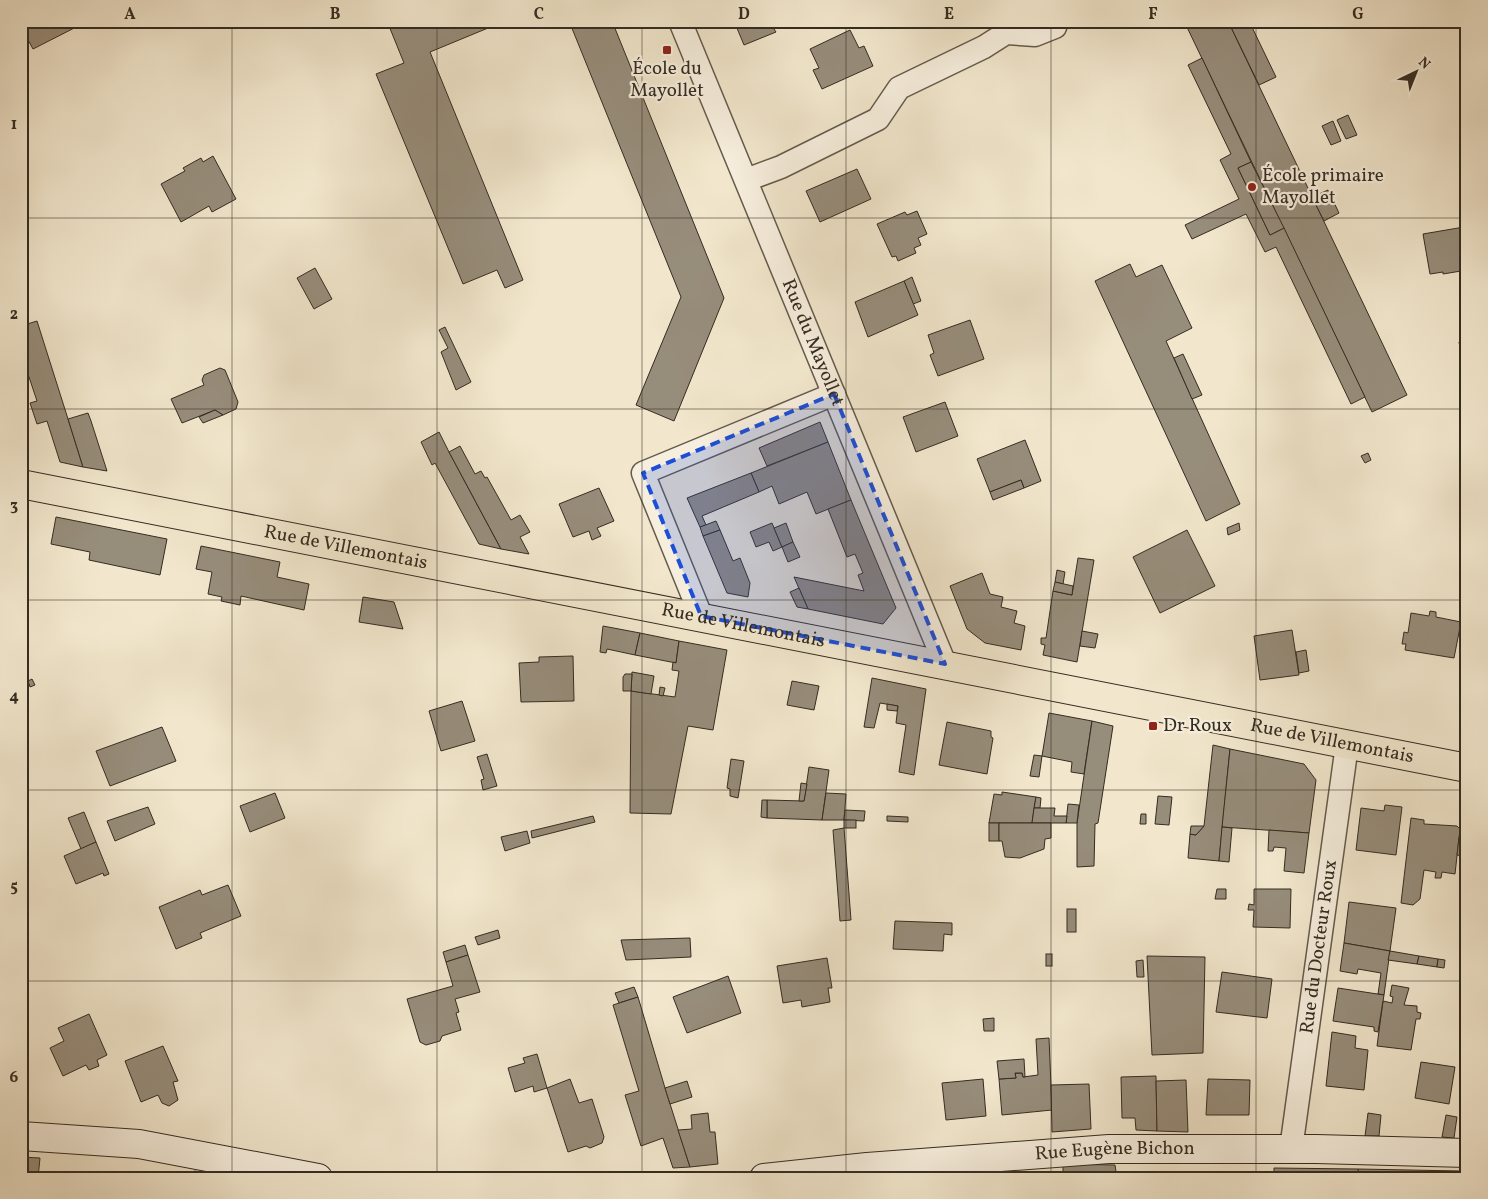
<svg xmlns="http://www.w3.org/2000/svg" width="1488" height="1199" viewBox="0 0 1488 1199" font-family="Vollkorn,serif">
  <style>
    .building { fill: #978d7b; stroke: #342c22 }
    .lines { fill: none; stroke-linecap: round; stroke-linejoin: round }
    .street-casing { stroke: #645b4d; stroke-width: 25 }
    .secondary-casing { stroke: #342c22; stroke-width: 30 }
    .primary-casing { stroke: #342c22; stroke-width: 30 }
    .street { stroke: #f7efde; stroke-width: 22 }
    .secondary { stroke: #f7efde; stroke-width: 28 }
    .primary { stroke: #f2e7cd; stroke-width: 28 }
    .marked { fill: #1d4ed8; fill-opacity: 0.2; stroke: #1d4ed8; stroke-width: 4; stroke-dasharray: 10 6; stroke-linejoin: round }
    .grid { fill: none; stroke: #342c22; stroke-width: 1; stroke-opacity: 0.55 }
    .poi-dot { fill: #8f2418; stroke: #f7efde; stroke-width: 2 }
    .labels { text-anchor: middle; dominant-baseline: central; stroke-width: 4.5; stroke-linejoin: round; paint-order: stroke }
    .poi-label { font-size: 19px; fill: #342c22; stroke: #f7efde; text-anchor: start }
    .street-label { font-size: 19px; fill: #342c22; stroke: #f7efde }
    .neatline { fill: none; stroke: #342c22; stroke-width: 2 }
    .grid-label { font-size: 16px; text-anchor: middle; font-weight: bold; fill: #342c22 }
  </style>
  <rect width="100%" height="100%" fill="#f2e7cd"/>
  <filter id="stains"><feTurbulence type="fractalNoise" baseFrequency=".004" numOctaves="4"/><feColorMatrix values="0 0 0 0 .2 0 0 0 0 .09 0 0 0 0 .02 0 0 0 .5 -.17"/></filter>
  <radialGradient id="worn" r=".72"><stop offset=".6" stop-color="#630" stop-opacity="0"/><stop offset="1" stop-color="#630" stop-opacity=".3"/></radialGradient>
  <g class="building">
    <polygon points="21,21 88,21 33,49 21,27"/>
    <polygon points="401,21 505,21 430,52 523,280 505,288 497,270 463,284 376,74 404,63 389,26"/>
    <polygon points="569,21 612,21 724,298 674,421 636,405 681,297"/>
    <polygon points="734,21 787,21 789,24 774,29 776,32 744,45"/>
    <polygon points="1184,21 1228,21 1407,395 1372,412"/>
    <polygon points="1228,21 1249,21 1276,77 1259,85"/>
    <polygon points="850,30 859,48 864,46 873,66 822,89 813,70 819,68 810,49"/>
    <polygon points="1202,58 1251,162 1238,168 1270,235 1284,228 1365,397 1351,404 1276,247 1265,252 1246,214 1192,239 1185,225 1239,199 1220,160 1231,154 1188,65"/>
    <polygon points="1348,115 1357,135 1346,139 1337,120"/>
    <polygon points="1333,121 1341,141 1331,145 1322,126"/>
    <polygon points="213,156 236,199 212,212 209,206 181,222 161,184 185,171 183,168 201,158 203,162"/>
    <polygon points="1251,162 1284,228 1270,235 1238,168"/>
    <polygon points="857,169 871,199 820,222 806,191"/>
    <polygon points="1328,190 1339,213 1324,221 1312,197"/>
    <polygon points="917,211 927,234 918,238 921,245 914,248 916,253 898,261 896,256 892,257 877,224 905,212 907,215"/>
    <polygon points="1464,227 1467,244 1467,270 1443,274 1443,272 1430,274 1423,234"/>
    <polygon points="1130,264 1136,277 1162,265 1192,328 1166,341 1240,504 1206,521 1095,281"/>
    <polygon points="315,268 332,299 314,309 297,278"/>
    <polygon points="912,277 921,301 913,304 904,281"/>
    <polygon points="904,281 918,315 868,337 855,302"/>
    <polygon points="970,320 984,359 938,376 930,355 934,353 928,335"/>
    <polygon points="37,321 68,419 83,467 60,462 47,421 37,424 30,403 37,401 26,368 21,370 21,326"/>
    <polygon points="445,327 471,382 456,390 441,352 448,348 439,330"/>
    <polygon points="1467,341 1467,378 1466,378 1459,342"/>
    <polygon points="1183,354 1202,395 1192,399 1174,358"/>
    <polygon points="220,368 225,370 238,402 236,409 223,415 215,410 182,423 171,399 204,385 202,380 204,375"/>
    <polygon points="945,402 958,436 916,452 903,417"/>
    <polygon points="215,410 223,415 203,423 199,417"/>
    <polygon points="88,413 91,421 107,471 83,467 68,419"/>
    <polygon points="820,422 828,442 767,466 759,448"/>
    <polygon points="439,432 449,452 501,549 479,544 435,463 432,465 421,442"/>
    <polygon points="1025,440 1041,481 1024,488 1021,480 990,492 977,459"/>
    <polygon points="828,442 851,500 816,514 807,492 779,504 772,486 759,492 751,473"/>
    <polygon points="460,446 475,474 481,471 485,478 487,477 511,520 520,515 530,532 520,537 529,554 501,549 449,452"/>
    <polygon points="1368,453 1371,460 1365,463 1361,456"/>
    <polygon points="751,473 759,492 702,516 706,525 700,527 687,498"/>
    <polygon points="1021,480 1024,488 993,500 990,492"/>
    <polygon points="599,488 614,521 597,528 601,536 592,540 589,531 573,537 559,504"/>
    <polygon points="851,500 896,608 883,624 808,609 794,577 864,591 858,575 863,573 855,554 847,557 828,509"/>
    <polygon points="56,517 167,539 160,575 89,560 90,552 51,544"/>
    <polygon points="716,521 720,530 703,536 700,527"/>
    <polygon points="772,523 782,547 773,551 769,542 756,547 750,532"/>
    <polygon points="786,523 793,542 782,547 774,528"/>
    <polygon points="1239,523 1240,530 1228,535 1227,528"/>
    <polygon points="720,530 733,561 740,558 750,583 748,597 727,593 703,536"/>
    <polygon points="1187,530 1215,586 1160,613 1133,557"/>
    <polygon points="793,542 800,557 788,562 782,547"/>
    <polygon points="201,546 280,562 277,577 309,584 304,610 241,596 240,605 221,601 222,597 208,594 212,572 196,569"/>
    <polygon points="1078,558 1094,560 1077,662 1043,655 1045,645 1041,644 1041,638 1046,638 1053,591 1072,595"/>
    <polygon points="1057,570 1065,572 1063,584 1055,582"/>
    <polygon points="982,573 990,594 1003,597 1001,607 1017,611 1014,623 1025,626 1021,650 985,643 967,629 950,586"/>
    <polygon points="1055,582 1073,586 1072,595 1053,591"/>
    <polygon points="799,588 808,609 797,607 790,592"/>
    <polygon points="363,597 394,602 403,629 359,622"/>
    <polygon points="1430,611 1436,612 1436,617 1461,622 1454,658 1405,650 1406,644 1402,644 1404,632 1408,633 1411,613 1429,616"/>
    <polygon points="603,626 640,633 635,655 607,649 606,653 600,652"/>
    <polygon points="1292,630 1299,675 1260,680 1254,636"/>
    <polygon points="1082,631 1098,634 1095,648 1080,646"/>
    <polygon points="640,633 679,641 676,663 635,655"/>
    <polygon points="679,641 727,650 713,730 688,726 671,814 630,813 631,691 675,697 679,671 672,670 673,662 676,663"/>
    <polygon points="1306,650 1309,671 1299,673 1296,652"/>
    <polygon points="573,656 574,701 521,702 519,663 539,662 539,657"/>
    <polygon points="632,672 654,676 651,694 631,691"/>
    <polygon points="625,674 632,674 631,691 623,691 623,677"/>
    <polygon points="872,678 926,689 914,775 899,772 906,725 896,723 898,706 880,703 874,728 864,727"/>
    <polygon points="32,679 35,685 30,687 28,681"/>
    <polygon points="792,681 819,686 814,710 787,705"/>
    <polygon points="660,687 665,688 663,696 659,695"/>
    <polygon points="462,701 475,741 441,751 429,711"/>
    <polygon points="887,704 898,706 897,711 887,710"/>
    <polygon points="1049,713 1092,721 1084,774 1071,772 1072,762 1042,756"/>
    <polygon points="1092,721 1113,726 1098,823 1095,824 1094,866 1077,867 1077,823"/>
    <polygon points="947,722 991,731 991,737 993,738 987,774 939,765"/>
    <polygon points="162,727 176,761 110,786 96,751"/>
    <polygon points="1213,745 1230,749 1219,861 1188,858 1190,834 1196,835 1204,826"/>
    <polygon points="1230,749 1304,764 1316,780 1309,833 1222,827"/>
    <polygon points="487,754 497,786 483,790 481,780 484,779 477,757"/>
    <polygon points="1034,755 1042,756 1039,777 1030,776"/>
    <polygon points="731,759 744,761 738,798 730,796 730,789 727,788"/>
    <polygon points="809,767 829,770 822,820 767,818 767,800 804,801"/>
    <polygon points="801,783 807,784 804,801 799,801"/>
    <polygon points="1002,792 1036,797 1032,823 989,823 994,794 1002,795"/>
    <polygon points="275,793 285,818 250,832 240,806"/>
    <polygon points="826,793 846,794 844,820 822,820"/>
    <polygon points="1158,796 1172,797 1169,825 1155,824"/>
    <polygon points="1036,797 1041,798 1040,808 1034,808"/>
    <polygon points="762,800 767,800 767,818 761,817"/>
    <polygon points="1068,804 1079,805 1077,823 1066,823"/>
    <polygon points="1385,805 1402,807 1396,855 1356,850 1361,808 1384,811"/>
    <polygon points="148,807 155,824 115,841 107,821"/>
    <polygon points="1034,808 1055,808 1054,816 1067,816 1066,823 1032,823"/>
    <polygon points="845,810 865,811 864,821 844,820"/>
    <polygon points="84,812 96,842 81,849 68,818"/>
    <polygon points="1141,814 1146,814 1146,824 1140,824"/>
    <polygon points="593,816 595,822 532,838 531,831"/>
    <polygon points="887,816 908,817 908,822 887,821"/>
    <polygon points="1411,818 1424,820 1424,824 1457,826 1460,829 1455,874 1442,872 1441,878 1435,878 1436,872 1424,870 1420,899 1413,905 1401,903"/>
    <rect x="844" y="820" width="12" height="8"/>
    <rect x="989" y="823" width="10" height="18"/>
    <polygon points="999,823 1051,823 1051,838 1045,839 1044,849 1020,858 1005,857 1002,841 999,841"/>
    <polygon points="1191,826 1204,826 1196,835 1190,834"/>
    <polygon points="1222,827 1232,828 1229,862 1219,861"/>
    <polygon points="844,828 851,920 840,921 833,830"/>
    <polygon points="1269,830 1309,833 1304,873 1284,871 1286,848 1274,847 1273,851 1268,851"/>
    <polygon points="527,831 530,843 505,851 501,837"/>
    <polygon points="1459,837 1467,839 1467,857 1457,855"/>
    <polygon points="96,842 109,874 104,876 103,873 76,884 64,856"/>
    <polygon points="228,885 241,916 200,933 202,938 176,949 159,907 200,890 202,895"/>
    <polygon points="1217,889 1226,889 1226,899 1215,899"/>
    <polygon points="1254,889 1291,889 1290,928 1253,927 1254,910 1248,910 1249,904 1254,905"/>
    <polygon points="1349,902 1396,908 1390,951 1344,943"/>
    <rect x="1067" y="909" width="9" height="23"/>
    <polygon points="895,921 952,923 952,935 944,934 943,951 893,949"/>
    <polygon points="498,930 500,938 478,945 475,937"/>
    <polygon points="690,938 691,957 626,960 621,940"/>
    <polygon points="1344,943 1390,951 1384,995 1378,994 1381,973 1358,969 1357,974 1340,971"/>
    <polygon points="465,945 468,955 446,962 443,952"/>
    <polygon points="1390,951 1419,956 1417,964 1388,960"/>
    <rect x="1046" y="954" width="6" height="12"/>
    <polygon points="468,955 480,992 455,999 459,1012 456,1013 461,1030 442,1036 440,1041 426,1045 420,1042 407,999 453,986 446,962"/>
    <polygon points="1147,956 1205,957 1203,1053 1152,1055"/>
    <polygon points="1419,956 1438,959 1437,967 1417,964"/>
    <polygon points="827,958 832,988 828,988 830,1002 802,1007 801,1000 783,1003 777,966"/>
    <polygon points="1438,959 1445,960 1444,968 1437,967"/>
    <polygon points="1143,960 1144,977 1137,977 1136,961"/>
    <polygon points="1222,972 1272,979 1267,1018 1216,1012"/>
    <polygon points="728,976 741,1013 687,1033 673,997"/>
    <polygon points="1392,985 1409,988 1404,1005 1417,1006 1417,1012 1421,1013 1420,1019 1416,1019 1411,1050 1377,1046 1383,1001 1392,1003 1393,997 1390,996"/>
    <polygon points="634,987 638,997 619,1003 615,993"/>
    <polygon points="1338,988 1384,995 1378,1032 1374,1031 1374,1027 1333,1021"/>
    <polygon points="638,997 665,1088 690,1167 673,1168 663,1138 641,1146 625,1095 639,1091 613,1005"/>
    <polygon points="89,1014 107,1055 97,1060 99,1066 89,1070 86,1065 63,1076 50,1048 64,1041 58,1028"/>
    <polygon points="994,1018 994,1031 984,1031 983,1019"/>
    <polygon points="1332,1032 1356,1036 1355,1048 1368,1050 1364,1090 1326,1086"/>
    <polygon points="1049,1038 1052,1110 1002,1115 999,1079 1016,1078 1015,1073 1022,1073 1023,1077 1038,1075 1036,1039"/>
    <polygon points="163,1046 178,1081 173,1082 178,1100 169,1106 162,1103 158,1095 141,1102 125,1061"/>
    <polygon points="537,1054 547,1088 534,1092 533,1086 515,1092 508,1068 525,1063 523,1058"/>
    <polygon points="1024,1059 1025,1077 1023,1077 1022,1073 1015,1073 1016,1078 999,1079 997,1061"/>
    <polygon points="1421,1062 1455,1067 1449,1104 1415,1098"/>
    <polygon points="1156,1076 1157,1131 1136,1130 1135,1118 1122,1118 1121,1077"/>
    <polygon points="570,1079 579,1103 592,1099 604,1137 602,1143 590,1148 586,1146 568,1152 547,1088"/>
    <polygon points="983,1079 986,1116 946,1120 942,1083"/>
    <polygon points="1208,1079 1250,1080 1249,1115 1206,1115"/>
    <polygon points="1186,1080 1188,1132 1157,1131 1156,1081"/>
    <polygon points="687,1081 692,1097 670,1104 665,1088"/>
    <polygon points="1089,1084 1091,1129 1052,1132 1051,1085"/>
    <polygon points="708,1113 710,1132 715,1132 718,1164 690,1167 678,1130 692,1129 691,1115"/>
    <polygon points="1368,1113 1381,1115 1379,1136 1365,1136"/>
    <polygon points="1446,1115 1457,1117 1454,1138 1442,1137"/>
    <polygon points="21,1157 40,1158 38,1178 21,1178"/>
    <polygon points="1063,1164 1115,1165 1117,1178 1063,1178"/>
    <polygon points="1004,1168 1006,1178 984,1178 983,1171"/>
    <polygon points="1274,1168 1358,1169 1360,1178 1274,1178"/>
    <polygon points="1358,1169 1461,1171 1462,1178 1360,1178"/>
    <polygon points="194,1171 207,1173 206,1178 195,1178"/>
    <polygon points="983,1171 984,1178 971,1178 970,1172"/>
    <polygon points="1461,1171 1467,1171 1467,1178 1462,1178"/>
  </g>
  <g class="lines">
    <defs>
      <g id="street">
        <path id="s1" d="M680,21L945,664"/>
        <polyline points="746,180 781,167 878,119 899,88 984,47 1006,33 1035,35 1055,27 1057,21"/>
        <polyline points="701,616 643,473 834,394"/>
        <path id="s2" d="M1291,1149L1347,745"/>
      </g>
      <g id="secondary">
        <polyline points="21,1136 139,1144 318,1178"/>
        <path id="s3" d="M764,1178L867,1167L1109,1149H1316L1467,1153"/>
      </g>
      <g id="primary">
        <path id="s4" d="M21,484L1467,768"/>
      </g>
    </defs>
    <use href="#street" class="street-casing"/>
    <use href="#secondary" class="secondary-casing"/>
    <use href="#primary" class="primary-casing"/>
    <use href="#street" class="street"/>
    <use href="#secondary" class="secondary"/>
    <use href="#primary" class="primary"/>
  </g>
  <path class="marked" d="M834,394L945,664L701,616L643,473Z"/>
  <path class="grid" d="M232,21V1178M437,21V1178M642,21V1178M846,21V1178M1051,21V1178M1256,21V1178M21,218H1467M21,409H1467M21,600H1467M21,790H1467M21,981H1467"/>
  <g class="poi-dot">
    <rect x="662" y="45" width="10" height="10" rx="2.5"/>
    <circle cx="1252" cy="187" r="5"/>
    <rect x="1148" y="721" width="10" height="10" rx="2.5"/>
  </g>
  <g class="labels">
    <g class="poi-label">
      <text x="667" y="69" text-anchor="middle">École du<tspan x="667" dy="22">Mayollet</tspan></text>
      <text x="1262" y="176">École primaire<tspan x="1262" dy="22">Mayollet</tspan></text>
      <text x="1163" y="726">Dr Roux</text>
    </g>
    <g class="street-label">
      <text stroke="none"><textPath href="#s1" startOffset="348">Rue du Mayollet</textPath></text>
      <text stroke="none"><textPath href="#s4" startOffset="331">Rue de Villemontais</textPath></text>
      <text stroke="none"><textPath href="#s4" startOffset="736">Rue de Villemontais</textPath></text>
      <text stroke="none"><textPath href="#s4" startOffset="1336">Rue de Villemontais</textPath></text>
      <text stroke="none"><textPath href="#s2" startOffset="204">Rue du Docteur Roux</textPath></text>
      <text stroke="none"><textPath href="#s3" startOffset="352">Rue Eugène Bichon</textPath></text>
    </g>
  </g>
  <rect width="1488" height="1199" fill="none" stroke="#f2e7cd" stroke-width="55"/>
  <g transform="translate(1416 72) rotate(43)" stroke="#f7efde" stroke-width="4" paint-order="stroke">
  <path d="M0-4L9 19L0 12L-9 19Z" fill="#342c22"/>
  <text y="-8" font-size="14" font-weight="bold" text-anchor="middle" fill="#342c22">N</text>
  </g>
  <rect x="28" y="28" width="1432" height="1144" class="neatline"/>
  <g class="grid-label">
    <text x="130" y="19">A</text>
    <text x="335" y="19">B</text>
    <text x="539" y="19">C</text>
    <text x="744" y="19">D</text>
    <text x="949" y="19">E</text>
    <text x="1153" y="19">F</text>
    <text x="1358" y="19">G</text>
    <text x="14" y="129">1</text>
    <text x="14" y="319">2</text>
    <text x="14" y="510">3</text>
    <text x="14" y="701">4</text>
    <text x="14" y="891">5</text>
    <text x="14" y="1082">6</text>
  </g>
  <rect width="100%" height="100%" filter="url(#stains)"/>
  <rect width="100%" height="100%" fill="url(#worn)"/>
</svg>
